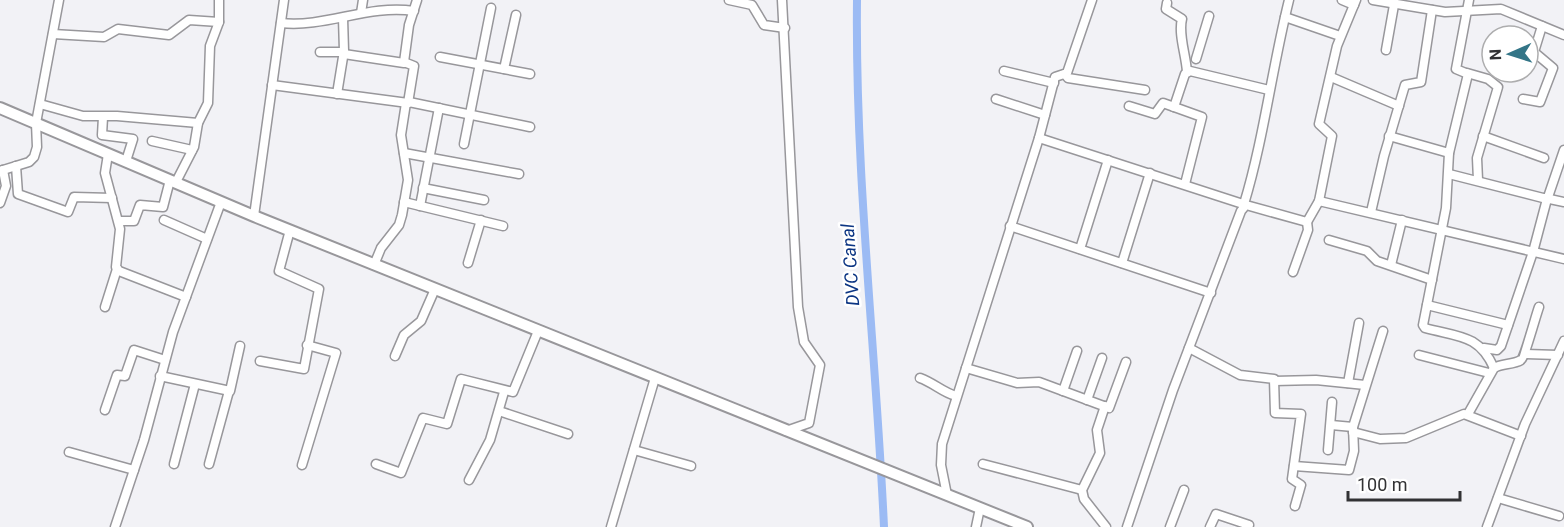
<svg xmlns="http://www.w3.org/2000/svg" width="1564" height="527" viewBox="0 0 1564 527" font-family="Roboto,sans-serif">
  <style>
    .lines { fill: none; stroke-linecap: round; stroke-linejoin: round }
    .canal { stroke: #9cbbf4; stroke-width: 8 }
    .minor-casing { stroke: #98979b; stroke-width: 11 }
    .tertiary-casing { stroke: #98979b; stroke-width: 14 }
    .minor { stroke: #fff; stroke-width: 8 }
    .tertiary { stroke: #fff; stroke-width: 10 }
    .labels { text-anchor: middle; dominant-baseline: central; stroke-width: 5; stroke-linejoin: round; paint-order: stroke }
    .water-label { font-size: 18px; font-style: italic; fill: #0c3583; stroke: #fff }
  </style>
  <rect width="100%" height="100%" fill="#f2f2f6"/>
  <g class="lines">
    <path class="canal" d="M857,0C855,176 876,351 884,527"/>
    <defs>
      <g id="minor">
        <polyline points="729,0 752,5 764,25 785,28"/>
        <polyline points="782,0 798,307 804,342 820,365 809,423 786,431"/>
        <polyline points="1342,0 1354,5"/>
        <polyline points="1373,0 1445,12 1501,9 1564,35"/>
        <path d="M1469,0L1456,69L1468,74L1449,153L1446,208L1423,325L1425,328C1458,337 1479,334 1494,368"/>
        <path d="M1167,3L1166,9L1182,19C1178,34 1186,55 1187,72"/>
        <polyline points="361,13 363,0"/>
        <polyline points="1285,17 1340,36"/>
        <path d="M281,23C326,28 368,4 414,11"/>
        <polyline points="53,34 104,37 118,29 169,35 189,20 219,22"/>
        <polyline points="1386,50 1394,5"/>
        <polyline points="320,52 344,52"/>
        <polyline points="344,54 404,63"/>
        <polyline points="440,57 530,74"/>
        <polyline points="1196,59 1209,16"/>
        <polyline points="504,69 516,15"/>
        <polyline points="1004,71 1054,83"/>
        <polyline points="1467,73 1488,79 1498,87 1477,158 1478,180"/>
        <polyline points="1065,74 1068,78 1145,90"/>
        <polyline points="1331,77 1399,106"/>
        <polyline points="272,85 408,103 414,66 404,62 409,25 417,0"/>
        <polyline points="337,94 344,51 343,18"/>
        <polyline points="996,99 1045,115"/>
        <polyline points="1523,99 1540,102 1553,68 1534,52 1542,26"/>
        <polyline points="409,102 530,127"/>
        <polyline points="40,104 83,116 117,116 198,123"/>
        <polyline points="1129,106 1155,114 1163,103 1202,117 1185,184"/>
        <polyline points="1174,107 1185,74 1190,71 1269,90"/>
        <polyline points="103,117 102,135 133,139 126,161"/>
        <polyline points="1389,136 1449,153"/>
        <polyline points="1483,136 1544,158"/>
        <polyline points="1039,138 1246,205"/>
        <polyline points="152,141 192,150"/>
        <polyline points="464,144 491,8"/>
        <polyline points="404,153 519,174"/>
        <polyline points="108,154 105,173 120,229 116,267 119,271 186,297"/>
        <polyline points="16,166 18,194 68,212 74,197 112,198"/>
        <polyline points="0,171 29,162 34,157 37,147 36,123 59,0"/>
        <polyline points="1449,174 1547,199 1533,252 1501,346 1497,350 1484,348"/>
        <polyline points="176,182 194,147 198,123 208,103 210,46 219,22 219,0"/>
        <polyline points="423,188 484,200"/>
        <polyline points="1545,198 1564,202"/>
        <polyline points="1547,200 1564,150"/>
        <polyline points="1319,201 1564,259"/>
        <polyline points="404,202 503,226"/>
        <polyline points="0,203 6,186 3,170"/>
        <path d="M1244,204C1264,138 1272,68 1289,0"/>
        <polyline points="420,206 439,108"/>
        <polyline points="1371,212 1384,156 1405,85 1421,82 1432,10"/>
        <polyline points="254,216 284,0"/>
        <polyline points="164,220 207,239"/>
        <polyline points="119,221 134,221 140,205 163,207 170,180"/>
        <polyline points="1010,226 1211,293"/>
        <polyline points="1329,240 1367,251 1377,261 1432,280"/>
        <polyline points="1080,249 1108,160"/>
        <polyline points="468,263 481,220"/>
        <polyline points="1122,263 1150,173"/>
        <polyline points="374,265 381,248 399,225 402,215 408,180 401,135 406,103"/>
        <polyline points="1391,265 1402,220"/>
        <polyline points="1293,272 1308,230 1307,222"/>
        <polyline points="1427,305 1508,325"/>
        <polyline points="105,307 117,269"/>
        <polyline points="1189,348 1240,375 1274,379 1275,413 1301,414 1292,479 1301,485 1295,506"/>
        <polyline points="1526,354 1558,355"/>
        <polyline points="1419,355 1489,373"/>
        <polyline points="395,356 404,335 421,321 435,289"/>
        <polyline points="260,361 304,369 319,289 279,271 290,230"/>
        <polyline points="966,368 1017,383 1039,382 1109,408 1126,362"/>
        <polyline points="160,376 230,391 240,346"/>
        <path d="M920,378C934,383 942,392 956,396"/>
        <polyline points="1274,381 1316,380 1365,385"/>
        <polyline points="1348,383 1359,323"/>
        <polyline points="1063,391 1077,351"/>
        <polyline points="1087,400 1102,358"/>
        <polyline points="1105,406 1097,430 1100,453 1082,490 1084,499 1106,527"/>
        <polyline points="105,410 117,375 125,376 134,350 165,360"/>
        <polyline points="499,411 568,434"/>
        <path d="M1468,414L1494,368C1502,363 1513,365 1521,360C1524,359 1536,315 1539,307"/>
        <polyline points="1331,425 1353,427"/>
        <polyline points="1353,432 1380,439 1406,438 1464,414 1521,436"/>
        <polyline points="634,450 691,466"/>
        <polyline points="1328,450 1332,402"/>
        <polyline points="69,452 134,470"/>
        <polyline points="174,464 195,384"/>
        <polyline points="209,464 229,391"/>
        <polyline points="376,464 401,473 423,418 447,424 461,379 513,392 538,331"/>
        <polyline points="983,464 1082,490"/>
        <polyline points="302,465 336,353 307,345"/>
        <polyline points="1294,466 1349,470 1354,451 1353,427 1383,331"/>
        <polyline points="469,480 490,440 504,392"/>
        <polyline points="947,495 941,465 942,444 1039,138 1055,77 1067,73 1092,0"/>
        <polyline points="1498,498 1559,516"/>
        <polyline points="115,527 144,440 173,332 221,202"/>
        <polyline points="611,527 655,378"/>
        <polyline points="976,527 980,508"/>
        <polyline points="1127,527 1173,390 1241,211 1246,205 1307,222 1319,201 1332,136 1319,124 1337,46 1356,0"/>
        <polyline points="1170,527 1184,490"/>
        <polyline points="1210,527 1216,514 1249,525"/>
        <polyline points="1487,527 1525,424 1564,341"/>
      </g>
      <polyline id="tertiary" points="0,108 254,216 1027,527"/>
    </defs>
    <use href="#minor" class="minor-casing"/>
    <use href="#tertiary" class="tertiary-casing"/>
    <use href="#minor" class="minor"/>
    <use href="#tertiary" class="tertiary"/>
  </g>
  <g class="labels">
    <g class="water-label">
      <text transform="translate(850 265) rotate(-94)">DVC Canal</text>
    </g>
  </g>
  <g transform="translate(1510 54) rotate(267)"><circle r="28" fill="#ffffff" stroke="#adadae" stroke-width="1.5"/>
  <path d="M0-4.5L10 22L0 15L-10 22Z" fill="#337587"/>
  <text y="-9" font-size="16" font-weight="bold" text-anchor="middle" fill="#323234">N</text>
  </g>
  <path d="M1348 491v9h112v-9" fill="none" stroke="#323234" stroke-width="3"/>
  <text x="1357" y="491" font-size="18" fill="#323234" stroke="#ffffff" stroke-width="4.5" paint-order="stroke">100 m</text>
</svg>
